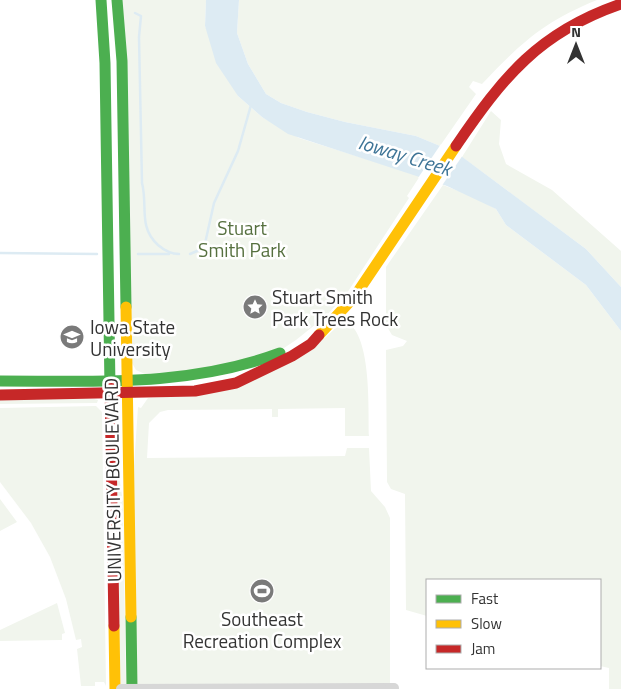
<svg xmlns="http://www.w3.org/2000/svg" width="621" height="689" viewBox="0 0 621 689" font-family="'Titillium Web',sans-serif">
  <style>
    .green { fill: #f1f5ed }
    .water { fill: #ddebf3 }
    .pier { fill: #fff }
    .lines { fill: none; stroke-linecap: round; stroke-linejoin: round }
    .stream { stroke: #ddebf3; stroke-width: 2.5 }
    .street { stroke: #d7d7d7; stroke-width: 10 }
    .fast { stroke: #4caf50; stroke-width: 11 }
    .slow { stroke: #ffc107; stroke-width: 11 }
    .jam { stroke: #c62828; stroke-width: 11 }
    .street-bridge { stroke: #d7d7d7; stroke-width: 10 }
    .labels { text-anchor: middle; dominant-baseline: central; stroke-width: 5; stroke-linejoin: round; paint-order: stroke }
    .park-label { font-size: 19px; fill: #56703f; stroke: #fff }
    .poi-label { font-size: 19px; fill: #333; stroke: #fff; text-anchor: start }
    .street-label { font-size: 19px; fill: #333; stroke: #fff }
    .water-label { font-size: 20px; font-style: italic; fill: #3f7597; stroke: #fff }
  </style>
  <rect width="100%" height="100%" fill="#fff"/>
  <g class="green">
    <polygon points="121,0 206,0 205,26 238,96 262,117 299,138 420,176 407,196 409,198 347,293 326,316 296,340 284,348 229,367 145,374 136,370 132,363"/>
    <path d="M239,0H597C543,22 521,43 482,84L473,81L469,87L476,94L440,146L416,136L345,122L307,112L281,103L266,94L248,64L237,33Z"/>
    <polygon points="491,111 501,120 499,144 506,164 552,190 621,251 621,287 586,249 462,157"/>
    <polygon points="443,185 474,197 496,209 506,225 586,285 621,331 621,689 609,689 609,668 600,666 600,580 427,580 427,616 406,610 405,494 391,489 387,482 386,350 403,346 407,341 392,335 386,325 386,267"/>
    <path d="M342,322H347C372,337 368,409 369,436H345V408L278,409V417H272V409L168,410L160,412L149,423L147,458L345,456L347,448H369L371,491L385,507L390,518V689H136L133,481L138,407L141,408L148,398L198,395L325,338Z"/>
    <polygon points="0,399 94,399 98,400 97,403 0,404"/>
    <polygon points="96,406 102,412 106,686 104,682 95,682 95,686 81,686 77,649 82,647 81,639 76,640 66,599 50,557 31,523 0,482 0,408"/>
    <polygon points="116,408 118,408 119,476 123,502 126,686 120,686"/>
    <polygon points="0,499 17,522 0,531"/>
    <polygon points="57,603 65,633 62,634 62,640 0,641 0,630"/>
  </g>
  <polygon class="water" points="206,0 239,0 237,33 248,64 266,94 281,103 307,112 345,122 416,136 457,153 586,249 621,287 621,331 586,285 506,225 496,209 447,186 288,134 262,117 238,96 216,63 205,26"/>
  <polygon class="pier" points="441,144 463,155 441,187 418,178"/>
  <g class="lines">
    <g class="stream">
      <path d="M135,13L141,16L139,37L142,183C148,206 138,227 158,245C165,251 171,254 179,254"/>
      <polyline points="0,253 97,254"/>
      <polyline points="138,254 169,254"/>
      <polyline points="190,254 204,248 214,203 238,151 251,105"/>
    </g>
    <polyline class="street" points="381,688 394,688"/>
    <g class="fast">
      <polyline points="101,0 105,63 110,387"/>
      <polyline points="117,0 122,61 126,307"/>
      <path d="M0,381C96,381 188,387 280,353"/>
      <polyline points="131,617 132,689"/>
    </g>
    <g class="slow">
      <polyline points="126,307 131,617"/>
      <polyline points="319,335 355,296 456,146"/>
      <polyline points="114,626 115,689"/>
    </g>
    <g class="jam">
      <path d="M456,146C503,77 539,32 621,4"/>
      <polyline points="110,387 114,626"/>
      <polyline points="0,395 195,391 236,383 292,356 311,344 319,335"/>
    </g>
    <polyline class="street-bridge" points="121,689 381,688"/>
  </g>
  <defs>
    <symbol id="sight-disc" viewBox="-11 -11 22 22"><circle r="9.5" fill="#7a7a7a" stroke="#fff"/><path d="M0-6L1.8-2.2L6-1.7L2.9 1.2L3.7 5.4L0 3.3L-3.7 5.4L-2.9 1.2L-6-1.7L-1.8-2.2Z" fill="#fff"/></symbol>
    <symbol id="university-disc" viewBox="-11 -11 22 22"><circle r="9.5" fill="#7a7a7a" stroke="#fff"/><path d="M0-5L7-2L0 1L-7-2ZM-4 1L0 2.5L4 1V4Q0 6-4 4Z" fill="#fff"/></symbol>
    <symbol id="stadium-disc" viewBox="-11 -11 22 22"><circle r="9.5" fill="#7a7a7a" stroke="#fff"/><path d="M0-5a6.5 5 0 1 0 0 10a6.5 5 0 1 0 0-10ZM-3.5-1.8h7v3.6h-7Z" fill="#fff"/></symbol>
  </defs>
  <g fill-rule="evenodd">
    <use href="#sight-disc" x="241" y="293" width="28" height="28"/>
    <use href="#university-disc" x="58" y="323" width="28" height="28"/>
    <use href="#stadium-disc" x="248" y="577" width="28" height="28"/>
  </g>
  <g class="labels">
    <g class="park-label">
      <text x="242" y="227">Stuart<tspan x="242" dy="22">Smith Park</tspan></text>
    </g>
    <g class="poi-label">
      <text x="272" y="296">Stuart Smith<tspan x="272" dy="22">Park Trees Rock</tspan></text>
      <text x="90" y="326">Iowa State<tspan x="90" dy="22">University</tspan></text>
      <text x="262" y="618" text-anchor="middle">Southeast<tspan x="262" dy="22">Recreation Complex</tspan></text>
    </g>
    <g class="street-label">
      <text transform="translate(112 480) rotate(-91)">UNIVERSITY BOULEVARD</text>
    </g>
    <g class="water-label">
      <text transform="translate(405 155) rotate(17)">Ioway Creek</text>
    </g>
  </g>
  <rect x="426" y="579" width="175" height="90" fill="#ffffff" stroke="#adadad"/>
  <rect x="436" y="595" width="25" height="8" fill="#4caf50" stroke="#adadad"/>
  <text x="471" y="604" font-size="15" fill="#333333">Fast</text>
  <rect x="436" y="620" width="25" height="8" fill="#ffc107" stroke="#adadad"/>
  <text x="471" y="629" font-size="15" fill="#333333">Slow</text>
  <rect x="436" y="645" width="25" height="8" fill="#c62828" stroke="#adadad"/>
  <text x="471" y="654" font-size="15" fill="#333333">Jam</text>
  <g transform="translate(576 45)" stroke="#ffffff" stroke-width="4" paint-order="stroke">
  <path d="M0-4L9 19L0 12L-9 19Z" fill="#333333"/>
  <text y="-8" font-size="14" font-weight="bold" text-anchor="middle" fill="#333333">N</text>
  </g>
</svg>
